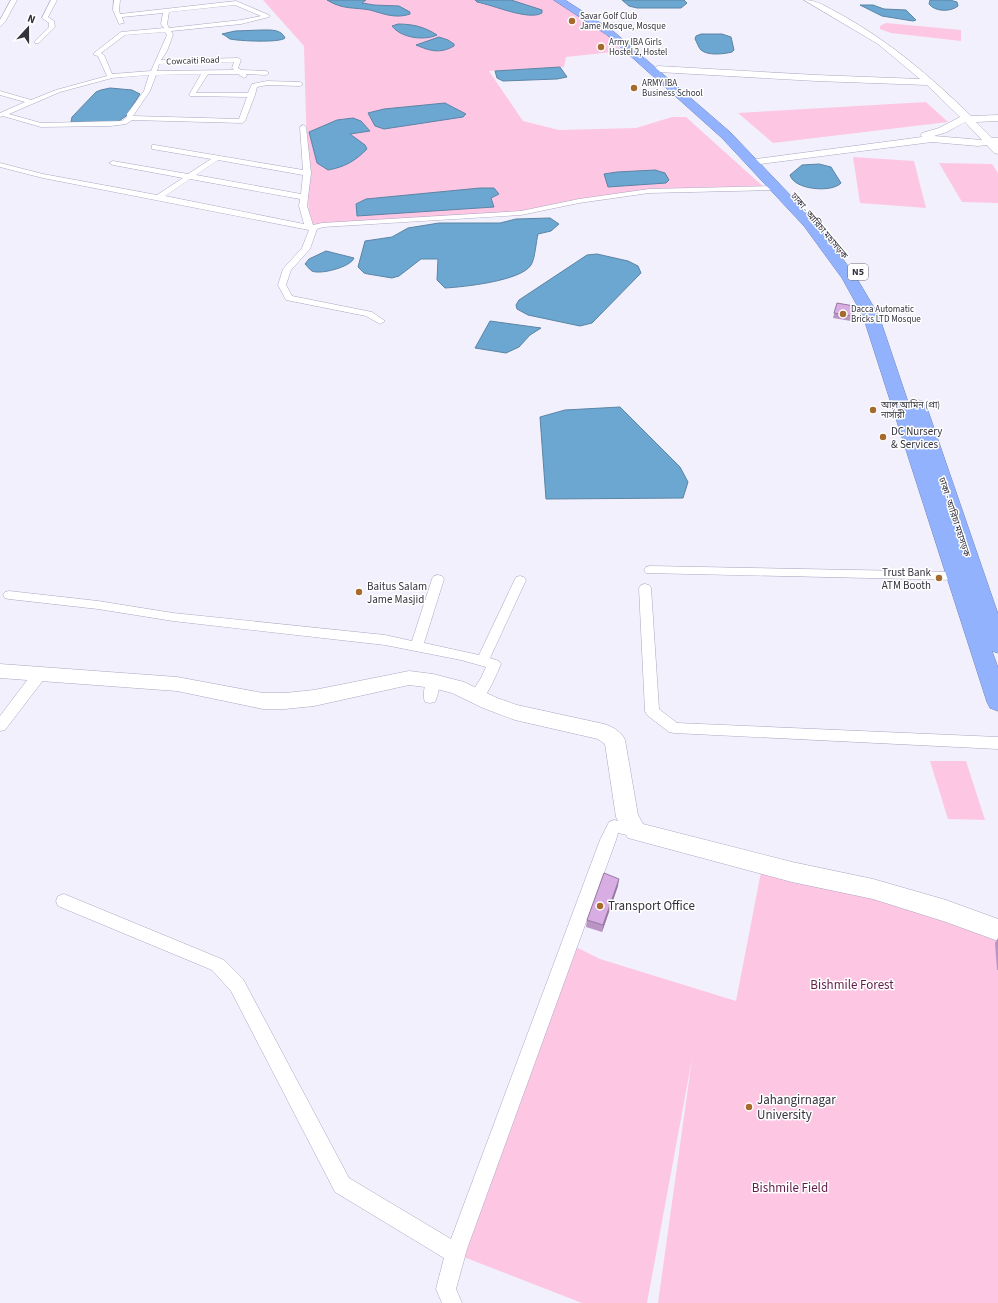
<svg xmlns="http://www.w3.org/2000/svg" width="998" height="1303" viewBox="0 0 998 1303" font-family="'Source Sans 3','Noto Sans Bengali',sans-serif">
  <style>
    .green { fill: #fdc7e4 }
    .water { fill: #6ca7d1; stroke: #5b84a5 }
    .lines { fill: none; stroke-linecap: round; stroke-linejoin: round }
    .street-casing { stroke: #aba7c3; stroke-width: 1 }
    .secondary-casing { stroke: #aba7c3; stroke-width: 1 }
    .highway-casing { stroke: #7185ba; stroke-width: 1 }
    .street { fill: #fff; fill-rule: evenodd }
    .secondary { fill: #fff; fill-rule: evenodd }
    .highway { fill: #92b2fe; fill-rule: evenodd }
    .wall { fill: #b995c3 }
    .shaded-wall { fill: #96799f }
    .building { fill: #d7ade3; stroke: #96799f }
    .poi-dot { fill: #a66b2c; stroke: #fff; stroke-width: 1.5 }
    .labels { text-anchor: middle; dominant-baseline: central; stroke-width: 3; stroke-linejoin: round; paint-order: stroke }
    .far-poi-label { font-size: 9px; fill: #34323d; stroke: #fff; text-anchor: start }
    .far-street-label { font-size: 9px; fill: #34323d; stroke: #fff }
    .shield { fill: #fff; stroke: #717077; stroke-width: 1 }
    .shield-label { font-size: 10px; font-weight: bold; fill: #34323d }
    .poi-label { font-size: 11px; fill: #34323d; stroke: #fff; text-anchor: start }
    .near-poi-label { font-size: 13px; fill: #34323d; stroke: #fff; text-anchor: start }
    .near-park-label { font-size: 13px; fill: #631b4a; stroke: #fff }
  </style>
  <rect width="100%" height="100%" fill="#f2f0fc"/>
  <g class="green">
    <polygon points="263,0 558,0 610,37 622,51 566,57 564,67 489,71 523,121 559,130 636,128 672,117 686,117 766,189 649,191 501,215 309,227 304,46"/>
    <polygon points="886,23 961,30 961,41 891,33 880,29 880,26"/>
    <polygon points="926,102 948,122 773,143 738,113"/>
    <polygon points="853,157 914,161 926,208 860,203"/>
    <polygon points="939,163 992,164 998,173 998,203 962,202"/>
    <polygon points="930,761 966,761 985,820 948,819"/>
    <polygon points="761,872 873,889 998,931 998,1303 658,1303 692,1059 647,1303 582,1303 456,1254 570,944 600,959 736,1001"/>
  </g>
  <g class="water">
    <path d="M327,0H366L362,3L374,5L399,6L410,12V14C396,19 384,14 370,10C354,7 343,10 327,0Z"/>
    <path d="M475,0H511L539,9L542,10V13C529,21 493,5 477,2Z"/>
    <polygon points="622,0 684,0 687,3 681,8 637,8 629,6"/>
    <path d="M930,0H950L957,2L958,6C951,12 935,12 929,4Z"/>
    <polygon points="873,5 884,9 906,10 916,20 913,21 882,16 860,5"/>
    <path d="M398,24C413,24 425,27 437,35C424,41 401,38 392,26Z"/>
    <path d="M262,30C271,30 281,29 285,38C280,43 239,41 230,39C228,38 225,35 222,34L235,31Z"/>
    <path d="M701,34H722L731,37L734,50L732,52C724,54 708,56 701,50C698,47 697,42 695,39L696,36Z"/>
    <path d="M439,37L448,40L454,44V46C440,54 430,51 416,45Z"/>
    <polygon points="560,67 567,77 557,79 503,81 497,78 495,71"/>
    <polygon points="110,88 132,90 140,94 126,116 119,121 112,122 71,122 72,117 96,92 101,90"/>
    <polygon points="445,103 466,114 463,117 384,129 375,126 368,113 384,109"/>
    <path d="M353,118L361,121L370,131L350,134L365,145L367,149C355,161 345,167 328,170L317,163L309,132L337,120Z"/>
    <path d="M819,164L831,167L841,183C832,193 794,190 790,175L802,165Z"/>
    <polygon points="655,170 665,173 669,180 666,183 608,187 604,174 617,172"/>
    <polygon points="480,188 494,188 499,194 491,198 494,207 357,216 356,204 366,199"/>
    <path d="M550,218L559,224L551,231L538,234C536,242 535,259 531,265C521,281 463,287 445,288L437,280L438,259H421L399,276L392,278L368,274L364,273L358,267L365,241L392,237L408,228L439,223H500L516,219Z"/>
    <path d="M326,251L354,258C351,267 320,275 312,271C310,270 307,266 305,264L309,259Z"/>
    <polygon points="597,254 628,261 638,266 641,273 592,323 580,326 528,315 517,309 516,305 519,300 587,255"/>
    <polygon points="490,321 541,328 530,335 519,347 506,353 475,348"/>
    <polygon points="620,407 680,467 688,482 683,498 546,499 540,417 565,410"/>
  </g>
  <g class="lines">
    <defs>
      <g id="street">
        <polygon points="11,0 17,0 5,22 0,27 0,20"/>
        <polygon points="51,0 57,0 48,17 54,21 55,27 39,43 35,43 35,41 49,27 49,23 42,18"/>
        <path d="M114,0H120L119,10L120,14L236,1L269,15V17L241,24L171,31L173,35L167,51L161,60L238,58L241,60L238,68L241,70L266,71L269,73L266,75L246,74L247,76L244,78L238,74H208L196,93H248L252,84L267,81L300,82L303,84L300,86L267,85L257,87L255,95L245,121L242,123L132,120L126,124L111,126L41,127L3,116L0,117V113L25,102L0,95V91L31,100L56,90L107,76L98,56L94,55V53L121,32L164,28L161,24L163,13L122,17L124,23L119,24L113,10ZM235,5L261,16L241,20L169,28L167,24L169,12ZM165,32L167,35L151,71L112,74L104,55L101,53L125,35ZM234,62L232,68L234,70L157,71L159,64ZM201,74L189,95L190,96L247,97L239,119L133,116L150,91L156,75ZM149,75L144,91L127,114V117L122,121L41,123L9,114L60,92L112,78Z"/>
        <path d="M303,125L306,127L311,173L307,206L313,225L322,223L521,211L579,199L649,189L777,186L781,188L777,190L649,193L579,203L521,215L323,227L317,229L310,249L291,270L286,285L292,296L372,312L385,321L380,324L366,316L286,300L278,285L283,269L302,248L309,230L43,178L0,167V163L43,174L157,195L183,178L113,165L109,163L113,161L188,174L211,159L152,149V145H155L303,170L300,127ZM218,160L303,175L301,194L196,175ZM190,179L300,199L299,206L304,224L165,196Z"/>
        <polygon points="650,566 957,572 961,573 963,576 961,579 957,580 646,573 644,570 646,567"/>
        <path d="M438,575L442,576L444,579L424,643L479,655L516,577L520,576L524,577L526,580L490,658L499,661L501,664C497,673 489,693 482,699C479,701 475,700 472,699L470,695L481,678L486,667L461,660L385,645L173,621L98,609L9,599L5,598L3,595L5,592L9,591L98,601L173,613L385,635L412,641L432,579L434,576Z"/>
        <polygon points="645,584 649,585 651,588 659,709 677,723 998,737 998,749 674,733 669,732 647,715 645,711 639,588 641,585"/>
        <polygon points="39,670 44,671 46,675 44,679 5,730 0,731 0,716 34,671"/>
        <path d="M433,676L438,677C441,684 438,695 435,702L430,703L425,702C422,695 425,684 428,677Z"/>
        <polygon points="614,820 641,826 644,831 641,836 636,837 618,833 616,840 467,1249 456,1289 462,1303 442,1303 436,1289 444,1258 335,1192 231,991 212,970 58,906 56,901 58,896 64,894 224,960 243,979 349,1178 451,1239 600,840 609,822"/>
      </g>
      <g id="secondary">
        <path d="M804,0C818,0 828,8 840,14C889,41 930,76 969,114L971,116L998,115V121L976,122L992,138H998V154L994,153L987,145L978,146L932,142L760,164L756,163L755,161L756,159L922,137L921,135L922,133L939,128L960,117L927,85L816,81L658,72L653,69L658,66L816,75L920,79L878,44ZM965,122L982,140L934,136L947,132Z"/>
        <path d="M0,664L177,677L263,693H285L314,690L409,671L433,674L464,682L497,698L517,705L604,724C613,727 621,731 625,740L638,815L643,824L792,862L873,879L946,900L998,919V941L946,922L873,899L792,882L628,838L616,817L605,744L598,739L515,720L483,708L452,693L433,688L409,685L314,706L285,709H263L177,691L0,678Z"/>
      </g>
      <polygon id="highway" points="554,0 565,0 613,31 730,132 814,220 856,277 879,316 909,405 911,401 917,400 923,401 926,405 998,614 998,653 992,651 998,668 998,711 990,708 987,702 863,316 842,278 804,226 722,138 607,35"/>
    </defs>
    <use href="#street" class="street-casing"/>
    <use href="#secondary" class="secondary-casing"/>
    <use href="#highway" class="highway-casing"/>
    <use href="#street" class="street"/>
    <use href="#secondary" class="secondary"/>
    <use href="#highway" class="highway"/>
  </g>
  <g class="wall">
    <polygon points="837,303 853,316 851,321 833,318"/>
    <polygon points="618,886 602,932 586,927 587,920"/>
    <polygon points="998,938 998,970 997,970 995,943"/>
  </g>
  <polygon class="shaded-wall" points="619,879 618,886 602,932 603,925"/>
  <g class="building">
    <polygon points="837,303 854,306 853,316 834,313"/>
    <polygon points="604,873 619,879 603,925 587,920"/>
  </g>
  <g class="poi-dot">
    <circle cx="572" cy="21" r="4"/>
    <circle cx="601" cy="47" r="4"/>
    <circle cx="634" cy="88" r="4"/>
    <circle cx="843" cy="314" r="4"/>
    <circle cx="873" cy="410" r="4"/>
    <circle cx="883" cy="437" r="4"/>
    <circle cx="939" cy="578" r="4"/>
    <circle cx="359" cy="592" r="4"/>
    <circle cx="600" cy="906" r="4"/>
    <circle cx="749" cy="1107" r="4"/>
  </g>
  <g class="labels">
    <g class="far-poi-label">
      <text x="580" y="16">Savar Golf Club<tspan x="580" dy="10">Jame Mosque, Mosque</tspan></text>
      <text x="609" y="42">Army IBA Girls<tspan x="609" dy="10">Hostel 2, Hostel</tspan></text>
      <text x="642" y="83">ARMY IBA<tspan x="642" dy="10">Business School</tspan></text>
      <text x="851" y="309">Dacca Automatic<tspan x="851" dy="10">Bricks LTD Mosque</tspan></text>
      <text x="881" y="405">আল আমিন (প্রা)<tspan x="881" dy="10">নার্সারী</tspan></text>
    </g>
    <g class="far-street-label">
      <text transform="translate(193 61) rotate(-2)">Cowcaiti Road</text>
      <text transform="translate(819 226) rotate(50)">ঢাকা - আরিচা মহাসড়ক</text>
      <text transform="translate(954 517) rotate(72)">ঢাকা - আরিচা মহাসড়ক</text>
    </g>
    <rect class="shield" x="848" y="264" width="20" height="16" rx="3"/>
    <g class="shield-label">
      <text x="858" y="272">N5</text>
    </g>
    <g class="poi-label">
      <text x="891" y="431">DC Nursery<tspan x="891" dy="13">&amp; Services</tspan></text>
      <text x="931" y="572" text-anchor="end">Trust Bank<tspan x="931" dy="13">ATM Booth</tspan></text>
      <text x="367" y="586">Baitus Salam<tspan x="367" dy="13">Jame Masjid</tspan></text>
    </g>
    <g class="near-poi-label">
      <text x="608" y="906">Transport Office</text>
      <text x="757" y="1100">Jahangirnagar<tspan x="757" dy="15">University</tspan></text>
    </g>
    <g class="near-park-label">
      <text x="852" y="985">Bishmile Forest</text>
      <text x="790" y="1188">Bishmile Field</text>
    </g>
  </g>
  <g transform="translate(28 28) rotate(21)" stroke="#ffffff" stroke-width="3" paint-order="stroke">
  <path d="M0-3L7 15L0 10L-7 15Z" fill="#34323d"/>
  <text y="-6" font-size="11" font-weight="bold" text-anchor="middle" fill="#34323d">N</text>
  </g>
</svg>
